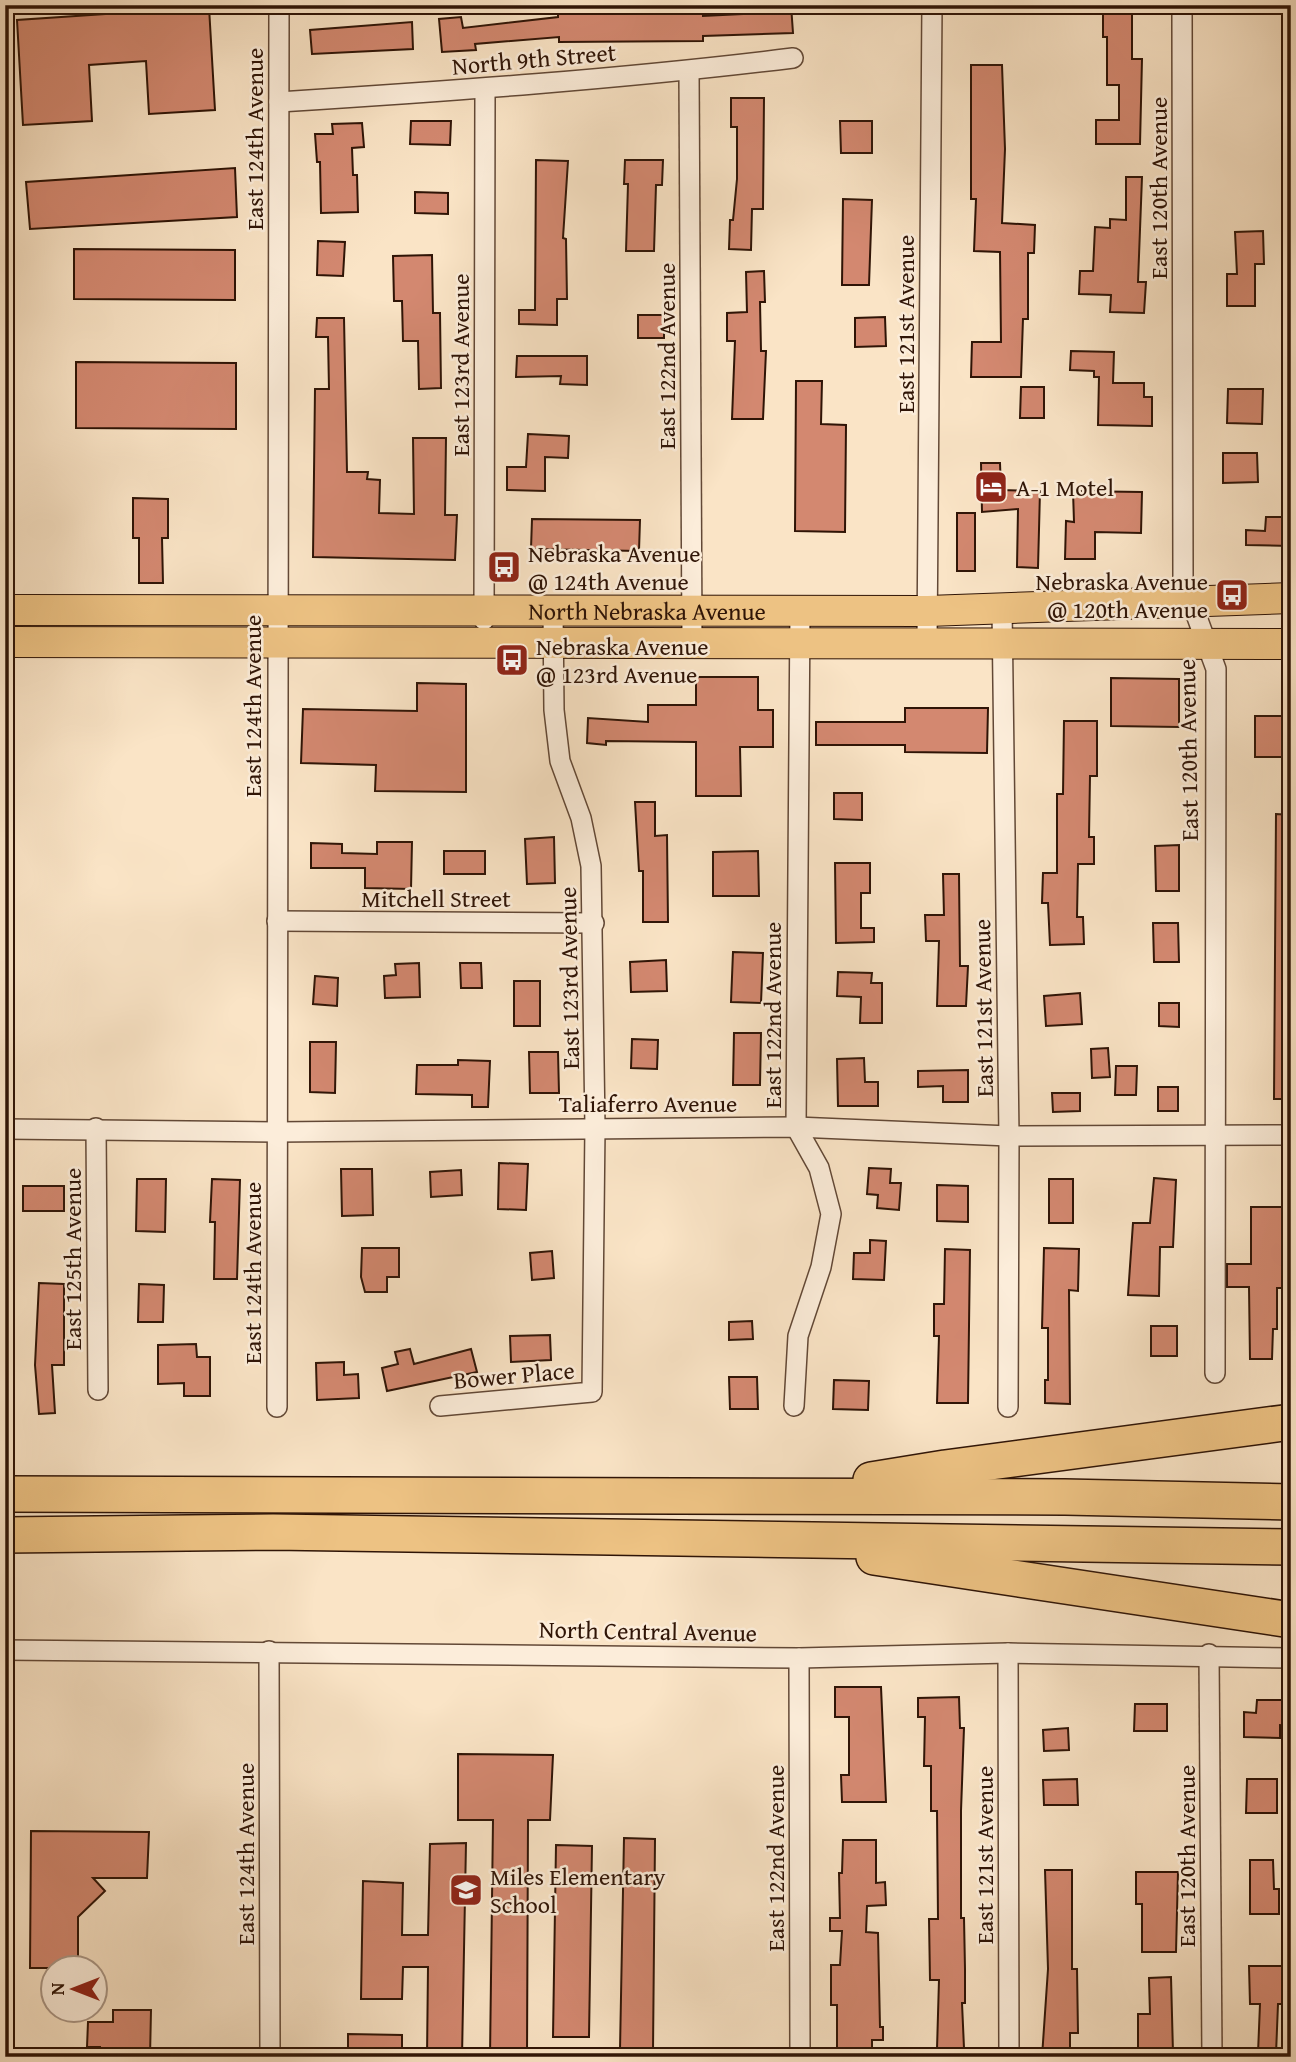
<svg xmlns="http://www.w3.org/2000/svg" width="1296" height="2062" viewBox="0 0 1296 2062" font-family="'Gentium Book Plus',serif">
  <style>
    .building { fill: #d38870; stroke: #2f1406; stroke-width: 2 }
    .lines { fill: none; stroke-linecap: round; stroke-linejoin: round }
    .street-casing { stroke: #624836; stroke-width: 22 }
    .primary-casing { stroke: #2f1406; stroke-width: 32 }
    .highway-casing { stroke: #2f1406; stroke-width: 38 }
    .street { stroke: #fcedda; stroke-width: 19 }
    .primary { stroke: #edc283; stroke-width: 30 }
    .highway { stroke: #edc283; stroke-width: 35 }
    .labels { text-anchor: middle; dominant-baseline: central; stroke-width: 5; stroke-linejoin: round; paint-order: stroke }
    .street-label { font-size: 24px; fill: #2f1406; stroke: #fcedda }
    .poi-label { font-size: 24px; fill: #2f1406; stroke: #fcedda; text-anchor: start }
  </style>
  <rect width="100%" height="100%" fill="#fae4c6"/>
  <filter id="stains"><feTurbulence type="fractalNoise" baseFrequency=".00286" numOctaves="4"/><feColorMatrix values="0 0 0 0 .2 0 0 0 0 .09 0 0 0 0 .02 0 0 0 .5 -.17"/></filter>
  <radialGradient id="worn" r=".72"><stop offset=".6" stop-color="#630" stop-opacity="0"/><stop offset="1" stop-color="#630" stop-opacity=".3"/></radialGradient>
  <g class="building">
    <polygon points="763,5 791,5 793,33 703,36 703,41 559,42 559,37 475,44 476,50 442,52 439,19 461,17 463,28 558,17 558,12 703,13 703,16 764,13"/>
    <polygon points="1113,5 1132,5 1132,59 1142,59 1140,144 1096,144 1096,120 1119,120 1119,85 1107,85 1107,37 1103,37 1103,14 1113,14"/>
    <polygon points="209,7 215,110 149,114 146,61 89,65 92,121 23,125 17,20"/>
    <polygon points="412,22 413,49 312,54 310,30"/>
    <polygon points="971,65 1002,65 1005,149 1002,223 1035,225 1034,253 1028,253 1028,319 1023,319 1021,377 971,377 972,342 1001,342 1000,252 974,251 976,199 971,199"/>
    <polygon points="731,98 764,98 763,209 752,209 751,250 729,249 730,220 733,220 737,179 737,127 731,127"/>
    <polygon points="411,121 451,121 450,145 410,144"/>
    <polygon points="840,121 872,121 872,153 841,153"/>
    <polygon points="362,123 364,147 352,148 353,175 357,175 358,212 321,213 320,162 317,162 315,134 333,134 332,124"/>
    <polygon points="536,160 568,161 563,238 566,239 567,299 557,299 557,325 519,324 519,310 535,310"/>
    <polygon points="625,160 663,160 662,185 656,185 654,251 626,251 628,184 624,184"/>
    <polygon points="235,168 237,217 30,229 26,182"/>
    <polygon points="1126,177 1142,177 1138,282 1146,282 1144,313 1110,312 1111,295 1079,294 1080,271 1093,271 1095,227 1110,228 1110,219 1126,220"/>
    <polygon points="415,192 448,193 448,214 415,213"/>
    <polygon points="843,199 872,200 869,285 842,285"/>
    <polygon points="1263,231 1264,264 1255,264 1255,306 1227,306 1227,274 1237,274 1235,232"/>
    <polygon points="318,241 345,242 343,276 317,275"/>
    <polygon points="74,249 235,250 235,300 74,299"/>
    <polygon points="432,255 433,313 440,313 441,388 419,389 418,341 403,341 402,301 394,301 393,256"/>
    <polygon points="764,271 765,302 760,302 761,351 766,351 763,419 732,419 735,341 727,341 727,313 747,312 746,272"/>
    <rect x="638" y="315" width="26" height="23"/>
    <polygon points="885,317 886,346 855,347 855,318"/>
    <polygon points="317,318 344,318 347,472 368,472 367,479 380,480 379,513 414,514 413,438 446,438 445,515 457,515 455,560 313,557 315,389 329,389 328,337 316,337"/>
    <polygon points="1071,351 1114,352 1113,383 1144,383 1144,397 1152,397 1152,426 1098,425 1099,377 1094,377 1094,371 1070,370"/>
    <polygon points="517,356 587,356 587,385 560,384 561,376 516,377"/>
    <polygon points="76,362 236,363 236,429 76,428"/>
    <polygon points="796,381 822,381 821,424 846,425 845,532 795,531"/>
    <polygon points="1021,387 1044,387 1044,418 1020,418"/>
    <polygon points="1228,389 1263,389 1262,424 1227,423"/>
    <polygon points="528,434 569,436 568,458 545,457 545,491 507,490 507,467 526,467"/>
    <polygon points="1223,453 1257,453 1258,482 1223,483"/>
    <polygon points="981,463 1000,463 1001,490 1040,491 1038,568 1017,567 1018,509 982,512"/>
    <polygon points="1073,491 1142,492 1141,533 1095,532 1095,559 1065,559 1066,521 1074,522"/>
    <polygon points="133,498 168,499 168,538 162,538 163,583 139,583 139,538 133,538"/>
    <rect x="957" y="513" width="18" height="58"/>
    <polygon points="1266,517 1291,517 1291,546 1246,545 1246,530 1265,531"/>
    <polygon points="532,519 640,520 639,551 531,549"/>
    <polygon points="696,677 758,677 758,710 773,710 773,747 740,747 741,796 696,796 696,742 606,741 606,745 587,743 588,718 648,722 648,705 696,705"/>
    <polygon points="1111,678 1179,679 1179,727 1111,726"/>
    <polygon points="417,683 466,684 466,792 375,791 376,765 301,763 303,709 417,711"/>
    <polygon points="905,708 988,708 987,753 905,752 905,745 816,745 816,722 905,722"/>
    <rect x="1255" y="716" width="36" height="41"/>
    <polygon points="1064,721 1097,721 1097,776 1090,776 1089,837 1094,837 1094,864 1078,864 1077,917 1083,917 1084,944 1050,945 1048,903 1042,903 1043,873 1057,873 1057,794 1063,794"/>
    <polygon points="834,793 862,793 862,820 834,819"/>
    <polygon points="635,802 655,802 655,836 667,835 668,922 643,922 643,871 639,871"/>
    <polygon points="1276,814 1291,815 1291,1099 1274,1099"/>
    <polygon points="554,837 555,883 527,884 525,839"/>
    <polygon points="377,842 412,842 411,889 365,888 365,868 311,868 311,843 342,844 342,853 377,854"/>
    <polygon points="1179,845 1179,891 1156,891 1155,846"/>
    <rect x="444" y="851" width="41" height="23"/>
    <polygon points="758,851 759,896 713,896 713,852"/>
    <polygon points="835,863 870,863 870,893 861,893 861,928 874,928 874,942 836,943"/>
    <polygon points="943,874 959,874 960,966 968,966 966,1006 937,1006 939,941 926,941 925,915 944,915"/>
    <polygon points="1153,923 1178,923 1179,962 1154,962"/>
    <polygon points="733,952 763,953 761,1003 731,1002"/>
    <polygon points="666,960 667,991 631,992 630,962"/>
    <polygon points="419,963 420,997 385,998 384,976 396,975 395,964"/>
    <polygon points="460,963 481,963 482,988 461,988"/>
    <polygon points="838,972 872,973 871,983 882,983 882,1023 860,1023 861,997 837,996"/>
    <polygon points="315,976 338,978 337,1006 313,1004"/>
    <rect x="514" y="981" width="26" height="45"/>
    <polygon points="1080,993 1082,1024 1046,1026 1044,996"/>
    <polygon points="1159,1003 1179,1003 1179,1027 1159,1026"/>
    <polygon points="734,1033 761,1033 760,1085 733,1085"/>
    <polygon points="632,1039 658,1040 657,1069 631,1068"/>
    <polygon points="310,1042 336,1042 335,1093 310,1092"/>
    <polygon points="1108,1048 1110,1077 1092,1078 1091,1049"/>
    <polygon points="529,1052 558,1052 559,1093 530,1093"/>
    <polygon points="864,1058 865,1082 878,1082 878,1106 838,1106 837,1059"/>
    <polygon points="458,1060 490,1061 488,1107 472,1107 472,1095 416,1094 417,1065 458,1065"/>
    <polygon points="1116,1066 1137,1066 1136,1095 1115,1095"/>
    <polygon points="968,1070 968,1102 943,1102 943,1086 918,1087 918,1071"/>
    <rect x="1158" y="1087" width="20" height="24"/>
    <polygon points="1052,1093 1080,1093 1080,1111 1053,1112"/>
    <polygon points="499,1163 528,1164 526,1210 498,1209"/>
    <polygon points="869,1168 891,1169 890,1183 901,1183 899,1210 877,1208 878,1195 867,1194"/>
    <polygon points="341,1169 372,1169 373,1215 342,1216"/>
    <polygon points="461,1170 462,1195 431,1197 430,1172"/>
    <polygon points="1154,1178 1176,1180 1173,1247 1160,1247 1159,1296 1128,1295 1133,1223 1150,1223"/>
    <polygon points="137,1179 166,1179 165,1232 136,1231"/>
    <polygon points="212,1179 240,1180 237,1279 214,1279 215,1222 210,1222"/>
    <rect x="1049" y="1179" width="24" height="44"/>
    <polygon points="937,1185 968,1186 968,1222 937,1221"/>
    <rect x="23" y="1186" width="41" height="25"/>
    <polygon points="1251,1207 1283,1207 1282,1265 1291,1265 1291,1288 1277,1288 1277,1329 1273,1329 1272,1359 1250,1359 1249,1287 1227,1287 1227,1264 1251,1264"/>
    <polygon points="870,1240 886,1241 884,1280 853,1279 854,1253 870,1253"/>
    <polygon points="362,1248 399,1248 399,1277 387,1277 387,1292 365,1292 361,1277"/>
    <polygon points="1044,1248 1079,1249 1078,1291 1069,1290 1070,1404 1045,1403 1045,1380 1048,1380 1048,1328 1042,1328"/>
    <polygon points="945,1249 970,1250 968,1403 937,1403 939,1336 934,1336 934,1304 944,1304"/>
    <polygon points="552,1251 554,1278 532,1280 530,1253"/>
    <polygon points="39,1283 64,1284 64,1365 52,1365 55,1413 39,1414 35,1365"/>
    <polygon points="139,1284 164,1285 163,1322 138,1322"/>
    <polygon points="752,1321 753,1339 729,1340 729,1322"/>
    <rect x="1151" y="1326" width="26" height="30"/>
    <polygon points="550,1335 551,1360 511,1362 510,1336"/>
    <polygon points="196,1344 197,1357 210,1357 210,1396 184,1396 184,1383 158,1384 158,1345"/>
    <polygon points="410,1349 414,1364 471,1349 477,1372 387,1391 382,1368 398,1364 395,1352"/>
    <polygon points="344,1362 344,1375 358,1374 359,1398 317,1400 316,1363"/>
    <polygon points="729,1377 757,1377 758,1409 730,1409"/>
    <polygon points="834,1380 869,1381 868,1410 833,1409"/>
    <polygon points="835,1687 881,1687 886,1802 842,1802 841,1775 849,1775 849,1717 835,1717"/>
    <polygon points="959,1697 960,1728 964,1728 961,1811 961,1918 964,1918 965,1969 965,2003 962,2003 964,2048 937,2049 939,1980 930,1980 929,1919 938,1919 937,1811 931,1811 931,1766 924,1766 925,1717 918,1717 918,1698"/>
    <polygon points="1257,1700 1291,1700 1291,1726 1280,1725 1280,1738 1244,1737 1244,1712 1256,1713"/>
    <polygon points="1135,1704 1167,1704 1167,1731 1134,1731"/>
    <polygon points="1068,1728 1069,1750 1044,1751 1043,1730"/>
    <polygon points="458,1754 553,1755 550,1820 528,1820 527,2057 490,2057 493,1820 458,1820"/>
    <polygon points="1077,1779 1078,1805 1044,1805 1043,1780"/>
    <polygon points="1247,1779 1277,1779 1277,1813 1246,1813"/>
    <polygon points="31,1831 149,1832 147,1878 93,1878 105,1891 78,1917 78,1968 30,1968"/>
    <polygon points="624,1838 655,1839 653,2051 620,2050"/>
    <polygon points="843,1840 876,1840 876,1883 885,1882 886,1905 867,1906 866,1932 878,1933 880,2027 883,2027 883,2040 872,2040 872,2053 837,2053 837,2005 831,2005 831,1965 840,1965 842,1931 830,1931 830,1918 840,1918 839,1873 842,1873"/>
    <polygon points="466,1843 462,2057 427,2057 428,1967 403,1967 402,1999 361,1999 363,1881 403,1883 402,1935 428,1935 430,1844"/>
    <polygon points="556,1845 592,1846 589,2037 553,2037"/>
    <polygon points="1250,1860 1273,1860 1274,1889 1279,1889 1279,1914 1250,1914"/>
    <polygon points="1045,1870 1072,1870 1072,1969 1077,1969 1078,2033 1070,2033 1070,2057 1042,2057 1048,1969"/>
    <polygon points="1136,1872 1178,1872 1176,1952 1142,1952 1142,1904 1136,1904"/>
    <polygon points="1249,1966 1287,1966 1287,2004 1278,2004 1276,2054 1258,2053 1260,2004 1250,2004"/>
    <polygon points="1171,1977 1173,2053 1138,2053 1138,2014 1150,2014 1149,1978"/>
    <polygon points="113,2010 151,2010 150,2057 100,2057 100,2047 87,2047 88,2022 113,2022"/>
    <polygon points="348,2034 402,2035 402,2057 348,2057"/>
  </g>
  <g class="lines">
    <defs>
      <g id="street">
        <polyline points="1182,5 1183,579 1216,669 1215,1373"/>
        <polyline points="689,71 692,641"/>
        <path d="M279,102C451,91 622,79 793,58"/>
        <polyline points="1002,609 1009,1136 1008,1407"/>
        <polyline points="484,620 485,89"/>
        <polyline points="927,644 932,5"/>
        <polyline points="277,921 594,923"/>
        <polyline points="96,1128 98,1390"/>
        <polyline points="5,1129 276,1132 796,1127 1009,1136 1291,1135"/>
        <polyline points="440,1406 592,1392 595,1127 591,866 581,818 560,761 554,710 553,611"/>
        <polyline points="794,1406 798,1336 821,1267 831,1214 819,1168 796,1127 800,611"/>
        <polyline points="277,1407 279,5"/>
        <polyline points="5,1650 799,1658 1008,1653 1291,1658"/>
        <polyline points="269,1651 270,2057"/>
        <polyline points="1008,1653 1009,2057"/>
        <polyline points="1209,1654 1212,2057"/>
        <polyline points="799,1658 800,2057"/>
      </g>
      <g id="primary">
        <path id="s1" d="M5,610L928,611L1291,598"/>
        <polyline points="5,642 1291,644"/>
      </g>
      <g id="highway">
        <polyline points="871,1480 945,1468 1291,1422"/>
        <polyline points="5,1494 1065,1497 1291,1502"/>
        <polyline points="5,1535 273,1532 1291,1547"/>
        <polyline points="874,1557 1291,1620"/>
      </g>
    </defs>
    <use href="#street" class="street-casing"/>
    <use href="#primary" class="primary-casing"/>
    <use href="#highway" class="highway-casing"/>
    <use href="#street" class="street"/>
    <use href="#primary" class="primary"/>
    <use href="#highway" class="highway"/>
  </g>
  <defs>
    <symbol id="hotel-square" viewBox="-11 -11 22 22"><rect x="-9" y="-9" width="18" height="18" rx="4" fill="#8f2418" stroke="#fcedda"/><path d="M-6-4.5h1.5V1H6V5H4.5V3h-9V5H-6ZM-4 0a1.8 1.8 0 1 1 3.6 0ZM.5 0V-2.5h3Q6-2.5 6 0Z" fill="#fff"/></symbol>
    <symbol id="bus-square" viewBox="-11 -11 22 22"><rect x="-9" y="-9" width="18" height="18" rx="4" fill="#8f2418" stroke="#fcedda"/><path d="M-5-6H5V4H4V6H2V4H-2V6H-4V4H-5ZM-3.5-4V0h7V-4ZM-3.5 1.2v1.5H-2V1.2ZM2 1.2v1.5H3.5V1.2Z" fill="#fff"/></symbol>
    <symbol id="school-square" viewBox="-11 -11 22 22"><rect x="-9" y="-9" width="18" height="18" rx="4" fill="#8f2418" stroke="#fcedda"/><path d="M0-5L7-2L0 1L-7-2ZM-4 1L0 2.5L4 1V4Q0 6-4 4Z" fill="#fff"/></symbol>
  </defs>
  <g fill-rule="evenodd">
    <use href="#hotel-square" x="972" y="468" width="38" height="38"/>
    <use href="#bus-square" x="485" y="548" width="38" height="38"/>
    <use href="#bus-square" x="1213" y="576" width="38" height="38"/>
    <use href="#bus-square" x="493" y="641" width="38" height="38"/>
    <use href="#school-square" x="447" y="1871" width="38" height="38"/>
  </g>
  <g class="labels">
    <g class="street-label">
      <text transform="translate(534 59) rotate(-5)">North 9th Street</text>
      <text transform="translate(254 139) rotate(-90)">East 124th Avenue</text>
      <text transform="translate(1158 188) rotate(-90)">East 120th Avenue</text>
      <text transform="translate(905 324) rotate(-90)">East 121st Avenue</text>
      <text transform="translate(666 356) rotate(-90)">East 122nd Avenue</text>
      <text transform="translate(460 365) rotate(-90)">East 123rd Avenue</text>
      <text stroke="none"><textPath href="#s1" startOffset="642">North Nebraska Avenue</textPath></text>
      <text transform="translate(252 706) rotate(-90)">East 124th Avenue</text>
      <text transform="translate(1188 750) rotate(-91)">East 120th Avenue</text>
      <text x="436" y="898">Mitchell Street</text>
      <text transform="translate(569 978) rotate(-91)">East 123rd Avenue</text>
      <text transform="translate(983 1008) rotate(-91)">East 121st Avenue</text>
      <text transform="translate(772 1015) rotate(-90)">East 122nd Avenue</text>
      <text x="648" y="1103">Taliaferro Avenue</text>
      <text transform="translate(72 1259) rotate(-90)">East 125th Avenue</text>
      <text transform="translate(252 1273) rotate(-90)">East 124th Avenue</text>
      <text transform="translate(514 1375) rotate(-5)">Bower Place</text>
      <text transform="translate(648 1631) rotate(1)">North Central Avenue</text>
      <text transform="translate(245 1854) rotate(-90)">East 124th Avenue</text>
      <text transform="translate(984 1855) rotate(-90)">East 121st Avenue</text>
      <text transform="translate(1186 1856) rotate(-90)">East 120th Avenue</text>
      <text transform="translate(775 1858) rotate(-90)">East 122nd Avenue</text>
    </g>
    <g class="poi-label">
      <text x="1016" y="487">A-1 Motel</text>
      <text x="528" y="553">Nebraska Avenue<tspan x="528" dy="28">@ 124th Avenue</tspan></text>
      <text x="1208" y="581" text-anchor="end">Nebraska Avenue<tspan x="1208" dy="28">@ 120th Avenue</tspan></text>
      <text x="536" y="646">Nebraska Avenue<tspan x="536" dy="28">@ 123rd Avenue</tspan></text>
      <text x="490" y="1876">Miles Elementary<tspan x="490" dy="28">School</tspan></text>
    </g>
  </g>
  <rect width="1296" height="2062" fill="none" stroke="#fae4c6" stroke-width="28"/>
  <rect x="7" y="7" width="1282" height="2048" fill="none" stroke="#2f1406" stroke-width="3.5"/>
  <rect x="14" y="14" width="1268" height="2034" fill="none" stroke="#2f1406" stroke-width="2"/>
  <g transform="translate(74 1989) rotate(270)"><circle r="33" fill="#fcedda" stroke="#aa9685" stroke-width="2"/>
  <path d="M0-5L12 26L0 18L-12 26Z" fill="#8f2418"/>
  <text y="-10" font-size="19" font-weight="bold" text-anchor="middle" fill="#2f1406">N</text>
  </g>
  <rect width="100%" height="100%" filter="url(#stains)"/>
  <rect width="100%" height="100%" fill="url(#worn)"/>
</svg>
